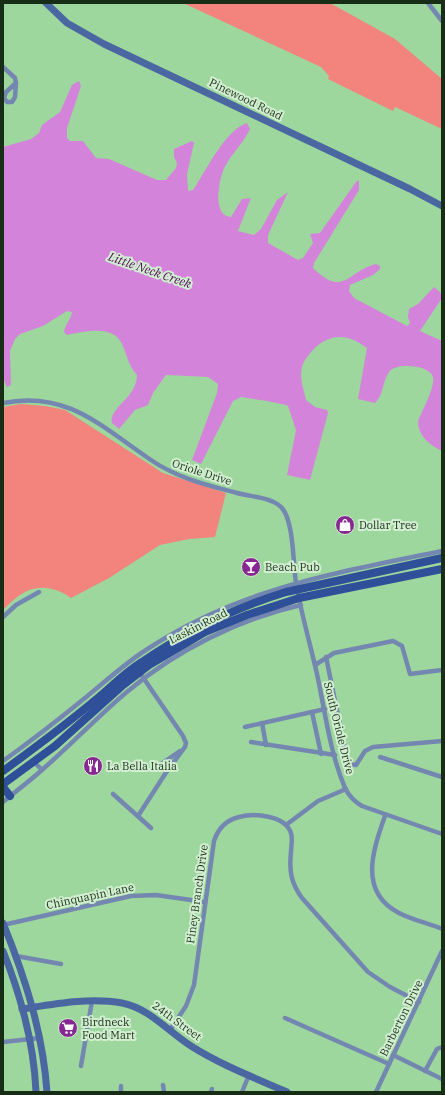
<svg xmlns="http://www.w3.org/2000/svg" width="445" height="1095" viewBox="0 0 445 1095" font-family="'IBM Plex Serif',serif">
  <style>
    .green { fill: #f3837d }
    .water { fill: #d384da }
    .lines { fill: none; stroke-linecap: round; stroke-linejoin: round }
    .street { stroke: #7387b0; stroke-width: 4.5 }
    .secondary { stroke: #4b67a2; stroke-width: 7 }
    .primary { stroke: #2f4f98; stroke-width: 8 }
    .labels { text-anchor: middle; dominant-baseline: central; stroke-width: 4; stroke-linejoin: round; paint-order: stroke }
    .street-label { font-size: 11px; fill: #172d16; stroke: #d3efd2 }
    .poi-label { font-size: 11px; fill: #172d16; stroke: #d3efd2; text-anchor: start }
    .water-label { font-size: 12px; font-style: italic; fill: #4e0155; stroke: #d3efd2 }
  </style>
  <rect width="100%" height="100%" fill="#9ed79d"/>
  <g class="green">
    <polygon points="183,3 330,3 395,39 442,79 442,129 395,107 393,111 328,79 329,76 321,67"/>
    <path d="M21,404L45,406L65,410L163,473L226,493L215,537L189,539L160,545L109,578L71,598C64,593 60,591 52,589C30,584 18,595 3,610V407Z"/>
  </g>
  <path class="water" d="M79,81L81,86L67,128V138L70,141H83L96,158L109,159L157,180H166L176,168L177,163L174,157V149L192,141L194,143L187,174L188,191L193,190C206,171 225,130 247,123L250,129C238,153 222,159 219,189C218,195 218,200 219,205C221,212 223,216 231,217L242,199L251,198L238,231L254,235L261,229L277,200L288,192L268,235V243L298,260L303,258L313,243L310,234L320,233L356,182L359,180V190L314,263L313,268C344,298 346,272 376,264L380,266V269L373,275L350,285L349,291L354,298L407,326L410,323L408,317L409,309L418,304L434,287L442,294V298L420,331L442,341V451C430,445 418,436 418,421C422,411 435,388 433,377C430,365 396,362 389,372C382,382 384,395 375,403L358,399L367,348C347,333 329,333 312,351C308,356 304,360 302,367C299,377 304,390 306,400L315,407L327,410L328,413L310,480L287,475L296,430L288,406C286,404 248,398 241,397L233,401L201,464L192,460L217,393L218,384L208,377L166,375L153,393L148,405L135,410L119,429L112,423C108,408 137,398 137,375C128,365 127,355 122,344C113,324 83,332 67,335L64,332C65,324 71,320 72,312L67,311L43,326L20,334L15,339L10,351L11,385L7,387L3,378V147L31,139L39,133L42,125L60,112L72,85Z"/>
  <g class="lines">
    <g class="street">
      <polyline points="428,3 442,21"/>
      <polyline points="3,67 15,78 16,83"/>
      <polygon points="16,83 15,97 12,102 7,102 4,98 6,92"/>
      <path d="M3,403C67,390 102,427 151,460C177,478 207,485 237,493C251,497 271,497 281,507C294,519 293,565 296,583C301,613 310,643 317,674C325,711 330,753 345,788C349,796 355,802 362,806L442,834"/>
      <polyline points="3,617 16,605 39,592"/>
      <polyline points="326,657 348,764 356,765 365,751 373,747 442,741"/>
      <polyline points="315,665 334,653 393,641 402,646 410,674 442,670"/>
      <polyline points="312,712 321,754"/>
      <polyline points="262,723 266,745"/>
      <polyline points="245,727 325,709"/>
      <polyline points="251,742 335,755"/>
      <polyline points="380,757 442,777"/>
      <path d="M3,761C31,741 58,720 85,698C105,682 124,664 146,650C239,588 336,573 442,551"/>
      <polyline points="34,762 42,770"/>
      <polyline points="167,771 162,768 161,764 180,751"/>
      <polyline points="113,794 151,828"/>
      <path d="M3,802C16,791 30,781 43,769C72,744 98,716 128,691C177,650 239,619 301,605"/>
      <polyline points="138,816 167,771 185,747 186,743 183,736 140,673"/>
      <path d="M385,816C373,850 358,892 399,913C412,920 428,923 442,929"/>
      <polyline points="286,825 318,801 346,789"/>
      <polyline points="3,925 131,896 156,895 205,902"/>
      <polyline points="16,956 61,964"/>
      <polyline points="285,1018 389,1064"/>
      <path d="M170,1030L186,1006L194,985L214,841C218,829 226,820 239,817C254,813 285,815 291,833C293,839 291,846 291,852C289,871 291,883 302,898L368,972L390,987L419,1002"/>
      <polyline points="3,1042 40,1038"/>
      <polyline points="393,1055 442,1079"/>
      <polyline points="81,1066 92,1001"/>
      <polyline points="425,1071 437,1049 442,1047"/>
      <polyline points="163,1085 164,1092"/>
      <polyline points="121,1086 121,1092"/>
      <polyline points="211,1092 212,1089"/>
      <polyline points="242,1092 249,1075"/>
      <polyline points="376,1092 442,951"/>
    </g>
    <g class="secondary">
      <polyline points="46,3 67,23 104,44 410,189 442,206"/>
      <path d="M3,923C25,977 43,1033 47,1092"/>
      <path d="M3,951C21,996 34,1044 36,1092"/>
      <path d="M22,1009C54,1004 90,997 122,1003C151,1009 167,1031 191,1046C221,1065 255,1078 287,1092"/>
    </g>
    <g class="primary">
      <path d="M3,771C36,747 68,723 99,697C113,685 126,672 142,662C186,632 234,608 286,592L442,558"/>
      <polyline points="3,784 55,746 123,685 149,665 205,632 247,615 299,598 442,569"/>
      <polyline points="3,787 10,796"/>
    </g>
  </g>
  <defs>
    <symbol id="shop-disc" viewBox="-11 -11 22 22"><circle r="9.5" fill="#872791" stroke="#d3efd2"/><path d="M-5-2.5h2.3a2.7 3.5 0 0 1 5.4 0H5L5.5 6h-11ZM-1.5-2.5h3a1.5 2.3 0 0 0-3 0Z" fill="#fff"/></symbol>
    <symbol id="bar-disc" viewBox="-11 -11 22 22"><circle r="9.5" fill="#872791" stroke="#d3efd2"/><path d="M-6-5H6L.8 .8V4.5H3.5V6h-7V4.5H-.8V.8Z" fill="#fff"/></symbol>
    <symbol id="restaurant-disc" viewBox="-11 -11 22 22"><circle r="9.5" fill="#872791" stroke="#d3efd2"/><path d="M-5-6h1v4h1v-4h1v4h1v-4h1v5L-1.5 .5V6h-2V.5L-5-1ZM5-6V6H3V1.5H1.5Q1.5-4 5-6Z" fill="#fff"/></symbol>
    <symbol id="supermarket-disc" viewBox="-11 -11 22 22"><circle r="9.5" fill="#872791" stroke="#d3efd2"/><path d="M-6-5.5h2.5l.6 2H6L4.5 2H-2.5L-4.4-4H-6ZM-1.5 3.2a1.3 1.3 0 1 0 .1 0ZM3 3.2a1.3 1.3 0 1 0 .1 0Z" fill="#fff"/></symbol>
  </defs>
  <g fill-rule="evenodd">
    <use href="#shop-disc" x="334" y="514" width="22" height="22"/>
    <use href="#bar-disc" x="240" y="556" width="22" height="22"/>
    <use href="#restaurant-disc" x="82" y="755" width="22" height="22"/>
    <use href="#supermarket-disc" x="57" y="1017" width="22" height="22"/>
  </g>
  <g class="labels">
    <g class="street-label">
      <text transform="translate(246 99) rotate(26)">Pinewood Road</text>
      <text transform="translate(202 472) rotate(18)">Oriole Drive</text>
      <text transform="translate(198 626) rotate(-27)">Laskin Road</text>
      <text transform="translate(339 728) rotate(76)">South Oriole Drive</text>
      <text transform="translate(197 894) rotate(-82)">Piney Branch Drive</text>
      <text transform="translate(90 896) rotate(-12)">Chinquapin Lane</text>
      <text transform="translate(401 1018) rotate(-64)">Barberton Drive</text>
      <text transform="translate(177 1021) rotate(36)">24th Street</text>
    </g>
    <g class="poi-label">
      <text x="359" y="525">Dollar Tree</text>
      <text x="265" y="567">Beach Pub</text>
      <text x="107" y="766">La Bella Italia</text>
      <text x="82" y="1022">Birdneck<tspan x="82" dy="13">Food Mart</tspan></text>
    </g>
    <g class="water-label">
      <text transform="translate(150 270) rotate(19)">Little Neck Creek</text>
    </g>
  </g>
  <rect width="445" height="1095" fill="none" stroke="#172d16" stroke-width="8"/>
</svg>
